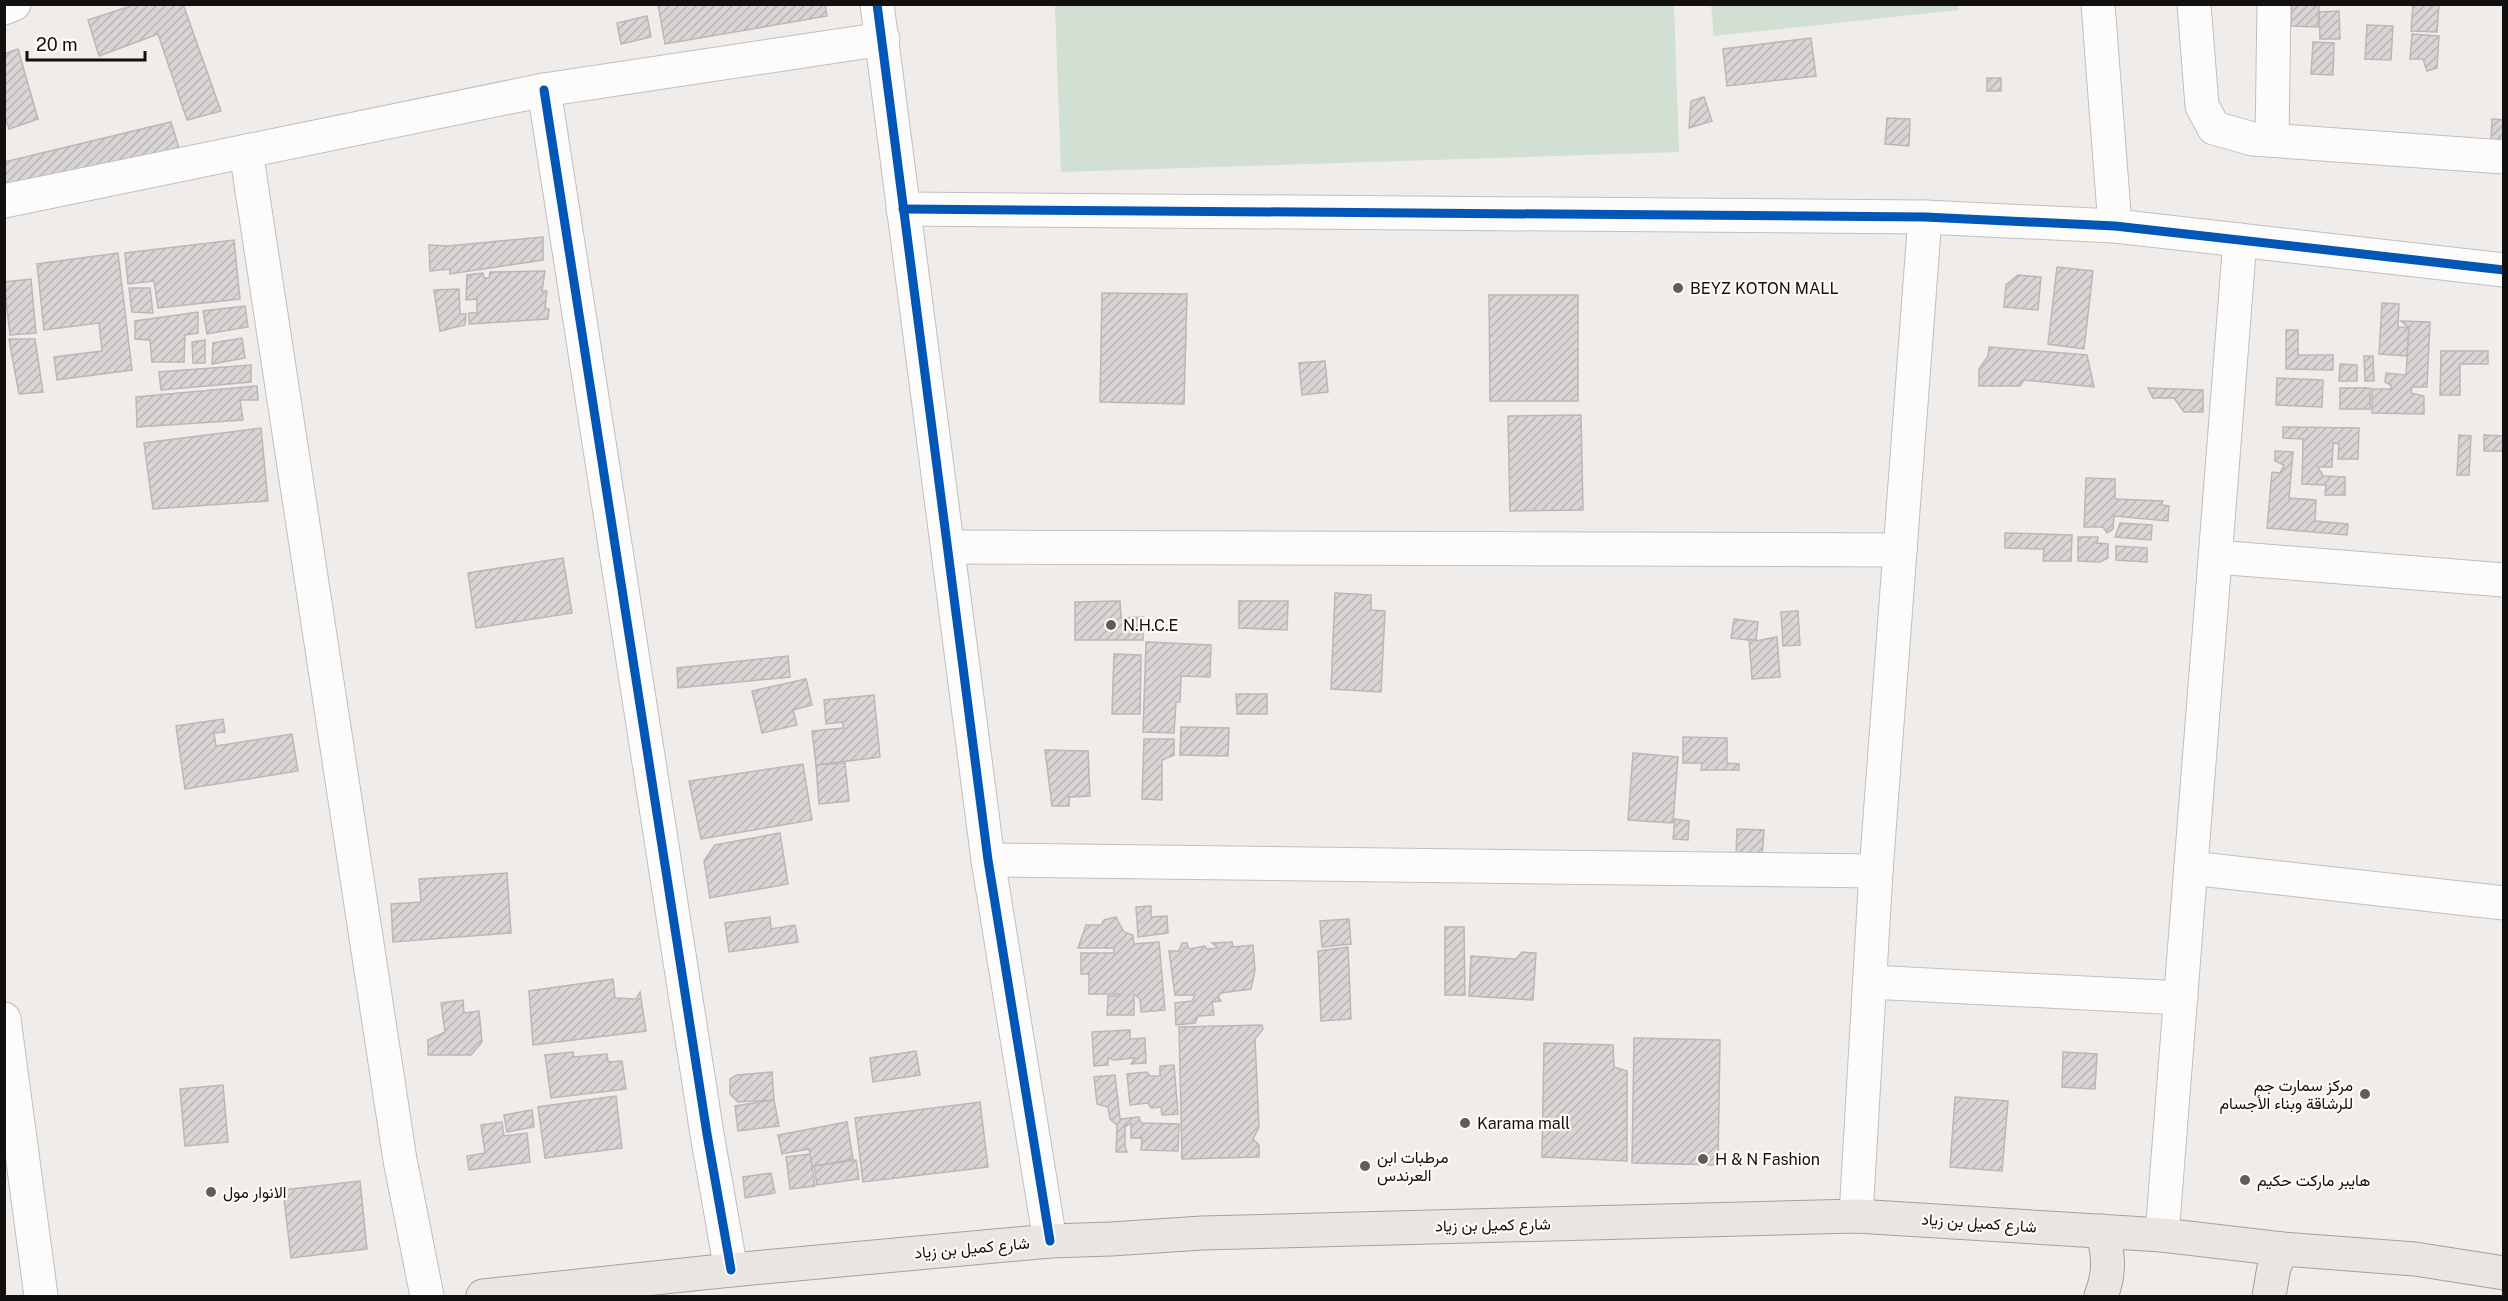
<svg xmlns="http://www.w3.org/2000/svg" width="2508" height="1301" viewBox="0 0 2508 1301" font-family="'Public Sans',Vazirmatn,sans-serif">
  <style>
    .pitch { fill: #d1e0d2 }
    .building { fill: url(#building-hatch); stroke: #bab7b6; stroke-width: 1.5 }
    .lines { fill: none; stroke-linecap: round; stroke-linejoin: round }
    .minor-casing { stroke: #c1bfbd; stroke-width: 35 }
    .major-casing { stroke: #a8a096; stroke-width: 35 }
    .minor { stroke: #fdfcfc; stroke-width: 33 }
    .major { stroke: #e9e5e0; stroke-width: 33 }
    .cycleway-casing { stroke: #fffaf5; stroke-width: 13 }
    .cycleway { stroke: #0057b8; stroke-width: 9 }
    .poi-dot { fill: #5f5d5b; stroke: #fffaf5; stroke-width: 2 }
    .labels { text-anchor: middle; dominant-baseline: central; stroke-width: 4.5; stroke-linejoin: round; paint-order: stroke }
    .poi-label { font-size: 16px; fill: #12100e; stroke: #fffaf5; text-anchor: start }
    .street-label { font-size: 16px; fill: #12100e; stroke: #fffaf5 }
  </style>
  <defs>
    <pattern id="building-hatch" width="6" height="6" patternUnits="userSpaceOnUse" patternTransform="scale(1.5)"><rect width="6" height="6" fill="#d8d5d4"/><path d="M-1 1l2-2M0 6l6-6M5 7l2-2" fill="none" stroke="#b8b6b5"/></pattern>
  </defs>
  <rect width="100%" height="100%" fill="#efecea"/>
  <g class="pitch">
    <polygon points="1958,4 1959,10 1714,36 1711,5"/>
    <polygon points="1055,5 1674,5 1679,152 1061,172"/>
  </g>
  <g class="building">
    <polygon points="137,4 183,4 221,111 187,120 158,34 99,56 88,20"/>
    <polygon points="658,4 825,4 827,16 665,44"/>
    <polygon points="2292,4 2319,4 2318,27 2291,26"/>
    <polygon points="2413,4 2439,4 2437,32 2411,31"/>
    <polygon points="2339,11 2340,39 2320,39 2319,12"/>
    <polygon points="647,16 651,37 621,44 617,23"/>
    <polygon points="2367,25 2393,26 2391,60 2365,59"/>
    <polygon points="2412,34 2439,36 2437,68 2427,71 2423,59 2410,59"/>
    <polygon points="1811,38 1816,76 1727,86 1723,49"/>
    <polygon points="2313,42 2334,43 2333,75 2311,74"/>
    <polygon points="18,49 38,119 9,129 4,114 4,54"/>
    <rect x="1987" y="78" width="14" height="13"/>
    <polygon points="1704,97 1712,121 1689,128 1691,101"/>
    <polygon points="1887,118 1910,119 1909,146 1885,144"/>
    <polygon points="2492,119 2504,120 2504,142 2491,141"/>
    <polygon points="171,122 179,148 4,194 4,162"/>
    <polygon points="543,237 543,260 450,274 450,269 430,271 429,245 448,246"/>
    <polygon points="234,240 240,299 158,308 154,281 128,284 125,253"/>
    <polygon points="118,253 132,370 57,380 54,357 102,351 99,323 44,330 37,264"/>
    <polygon points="2057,267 2093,271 2084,349 2048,344"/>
    <polygon points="545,271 542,291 547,291 545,308 549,309 548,319 469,324 469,313 477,313 477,299 466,300 467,275 483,273 484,278 489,278 490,272"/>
    <polygon points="2018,275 2041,277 2038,310 2004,307 2006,285"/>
    <polygon points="31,279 36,333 10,335 4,282"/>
    <polygon points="129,288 150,288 153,313 132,312"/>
    <polygon points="459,289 460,314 466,314 465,325 440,331 434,290"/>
    <polygon points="1102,293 1187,294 1184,404 1100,402"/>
    <polygon points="1489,295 1578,295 1578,401 1490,401"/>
    <polygon points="2382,303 2399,304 2398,327 2409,328 2407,356 2379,354"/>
    <polygon points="245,306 248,327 207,334 203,311"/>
    <polygon points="198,312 198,333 185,335 184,362 152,362 150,340 135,339 135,321"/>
    <polygon points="2401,321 2430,322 2427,387 2412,387 2411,393 2424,396 2424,414 2372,413 2372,389 2391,389 2391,385 2385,382 2386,373 2406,375 2409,328"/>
    <polygon points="2286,330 2298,330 2298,355 2333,355 2333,370 2286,369"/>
    <polygon points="242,338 245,358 212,364 213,343"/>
    <polygon points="9,339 35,339 43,392 19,394"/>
    <polygon points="205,340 205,363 193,363 192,342"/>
    <polygon points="1989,347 2087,355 2094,387 2024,380 2020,386 1979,386 1979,369 1988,356"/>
    <polygon points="2441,351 2488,351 2488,364 2460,364 2460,395 2440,395"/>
    <polygon points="2364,356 2373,356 2374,381 2365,381"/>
    <polygon points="1325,361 1328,392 1302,395 1299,363"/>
    <polygon points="2340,364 2357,365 2357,381 2339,381"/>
    <polygon points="251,365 251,382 161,390 159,372"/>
    <polygon points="2277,378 2323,380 2322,407 2276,405"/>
    <polygon points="257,386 258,400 240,400 243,420 137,427 136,397"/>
    <polygon points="2148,388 2203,390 2203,412 2184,412 2174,398 2153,398"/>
    <rect x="2340" y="388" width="30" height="21"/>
    <polygon points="1581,415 1583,510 1510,511 1508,416"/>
    <polygon points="2283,427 2359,428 2358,459 2338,459 2339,444 2333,443 2332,467 2318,467 2323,476 2345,477 2345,495 2325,495 2326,485 2302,484 2303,439 2283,438"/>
    <polygon points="261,428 268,501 153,509 144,443"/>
    <polygon points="2459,435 2471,436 2469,475 2457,475"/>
    <polygon points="2484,435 2504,436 2504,451 2484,451"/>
    <polygon points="2275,451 2293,452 2289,498 2316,500 2315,521 2348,524 2347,535 2267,528 2272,472 2280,473 2284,465 2275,461"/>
    <polygon points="2086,478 2115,479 2115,499 2163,501 2161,505 2169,506 2168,521 2114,516 2113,529 2107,533 2103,527 2084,527"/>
    <polygon points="2120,523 2152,525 2151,540 2115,537"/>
    <polygon points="2005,533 2072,535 2071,561 2043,561 2044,549 2005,548"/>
    <polygon points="2078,537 2098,537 2097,543 2108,544 2108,558 2100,562 2078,561"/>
    <polygon points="2116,546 2147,548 2147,562 2116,560"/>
    <polygon points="563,558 572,613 476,628 468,573"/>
    <polygon points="1335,593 1371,595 1371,610 1385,611 1381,692 1331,689"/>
    <polygon points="1120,601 1121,618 1143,617 1143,640 1075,640 1075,602"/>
    <polygon points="1239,601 1288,601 1287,630 1239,628"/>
    <polygon points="1798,611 1800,645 1783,646 1781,612"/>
    <polygon points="1734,619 1758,622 1756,641 1731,638"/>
    <polygon points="1777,637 1780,677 1752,679 1749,639 1756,641"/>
    <polygon points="1146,642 1211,645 1210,677 1181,676 1180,702 1176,702 1174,733 1143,732"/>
    <polygon points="1114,654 1141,655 1140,714 1112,714"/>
    <polygon points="788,656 790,677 678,688 677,668"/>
    <polygon points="806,679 812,705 793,710 797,725 762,733 752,691"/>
    <polygon points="1236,694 1267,694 1267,714 1237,714"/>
    <polygon points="874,695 880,757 816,765 812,731 844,728 842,722 826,724 824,700"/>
    <polygon points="223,719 225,732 214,733 216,746 292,734 298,771 185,789 176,726"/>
    <polygon points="1181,727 1229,728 1228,756 1180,755"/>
    <polygon points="1683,737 1727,738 1727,763 1739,764 1739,770 1701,770 1702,763 1683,763"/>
    <polygon points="1144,739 1174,739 1174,755 1162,760 1162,800 1142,799"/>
    <polygon points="1045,750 1088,751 1090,796 1069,797 1069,806 1052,806"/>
    <polygon points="1633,753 1678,757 1673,823 1628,820"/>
    <polygon points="845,763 849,801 819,804 816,765"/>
    <polygon points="803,764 812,820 701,839 689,781"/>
    <polygon points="1675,819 1689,821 1688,840 1673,839"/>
    <polygon points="1737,829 1764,830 1762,858 1736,856"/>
    <polygon points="780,833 788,884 710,898 704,861 715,845"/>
    <polygon points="507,873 511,933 393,942 391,904 421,902 419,879"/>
    <polygon points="1151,906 1151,917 1167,916 1168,933 1138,937 1136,907"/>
    <polygon points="770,917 771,929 795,925 798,942 729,952 725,923"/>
    <polygon points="1116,917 1124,932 1133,935 1134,944 1159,942 1165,1010 1141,1012 1140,999 1134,994 1134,1015 1107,1015 1108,996 1120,996 1120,994 1089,994 1089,974 1081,974 1081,953 1114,953 1114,948 1078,948 1086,925 1101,925 1104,920"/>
    <polygon points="1349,919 1351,944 1322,947 1320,921"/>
    <polygon points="1445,927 1464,927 1465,995 1445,995"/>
    <polygon points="1232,942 1233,947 1253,945 1255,970 1251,989 1221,993 1218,997 1221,1001 1212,1002 1214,1015 1198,1016 1195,1023 1176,1025 1175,1003 1192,1001 1195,995 1175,995 1169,951 1179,951 1182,943 1187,943 1189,949 1205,946 1207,949 1218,948 1212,943"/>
    <polygon points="1348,947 1351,1019 1321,1021 1318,951"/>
    <polygon points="1522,952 1536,953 1533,1000 1469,996 1471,956 1516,959"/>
    <polygon points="613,979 615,998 636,999 640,992 646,1031 533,1045 529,991"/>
    <polygon points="463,1000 464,1013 479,1011 482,1042 471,1055 428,1055 428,1040 445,1032 441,1003"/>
    <polygon points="1262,1025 1263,1029 1255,1039 1259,1127 1253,1139 1259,1145 1259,1157 1182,1159 1179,1027"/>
    <polygon points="1130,1030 1130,1039 1145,1038 1146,1063 1131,1064 1135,1058 1114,1060 1108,1058 1108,1065 1094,1066 1092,1032"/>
    <polygon points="1634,1038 1720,1040 1718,1165 1632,1163"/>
    <polygon points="1544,1043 1613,1045 1614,1067 1627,1071 1627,1161 1542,1157"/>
    <polygon points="916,1051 920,1075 873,1082 870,1058"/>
    <polygon points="573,1052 574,1057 607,1054 608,1062 622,1061 626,1089 551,1098 545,1055"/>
    <polygon points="2063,1052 2097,1054 2095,1089 2062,1087"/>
    <polygon points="1174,1065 1178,1114 1162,1115 1161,1107 1151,1108 1148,1103 1130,1105 1127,1074 1147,1072 1150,1076 1160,1076 1160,1066"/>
    <polygon points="772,1072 774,1100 738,1102 730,1094 730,1079 737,1075"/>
    <polygon points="1115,1075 1120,1119 1139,1117 1141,1123 1179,1124 1178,1151 1141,1150 1142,1138 1131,1138 1131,1123 1125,1127 1125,1146 1127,1152 1116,1152 1117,1125 1110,1119 1108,1107 1097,1104 1094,1077"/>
    <polygon points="223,1085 228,1142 185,1146 180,1089"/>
    <polygon points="616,1096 622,1148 545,1158 538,1107"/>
    <polygon points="1955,1097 2008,1101 2002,1171 1950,1167"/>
    <polygon points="774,1100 779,1126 738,1131 735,1106"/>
    <polygon points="980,1102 988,1167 863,1182 855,1118"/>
    <polygon points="532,1110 534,1127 507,1132 504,1115"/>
    <polygon points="502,1122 504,1136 527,1133 530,1162 469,1170 467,1156 485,1153 481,1125"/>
    <polygon points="847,1122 853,1159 812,1167 809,1149 782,1154 778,1135"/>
    <polygon points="810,1154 815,1186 790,1189 786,1157"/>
    <polygon points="856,1160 859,1179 817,1185 814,1166"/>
    <polygon points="771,1173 775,1193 745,1198 743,1177"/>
    <polygon points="360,1181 367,1249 291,1258 283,1190"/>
  </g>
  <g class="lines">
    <defs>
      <g id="minor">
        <polyline points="877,4 988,860 1050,1241"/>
        <polyline points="2098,4 2115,226"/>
        <polyline points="2194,4 2202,106 2214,128 2253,139 2504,157"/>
        <polyline points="4,8 14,4"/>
        <polyline points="544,90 707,1134 731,1270"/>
        <polyline points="2272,140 2274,4"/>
        <polyline points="246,151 400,1160 427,1296"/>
        <polyline points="4,201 544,90 883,39"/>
        <polyline points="903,209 1925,217 2115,226 2504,270"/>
        <polyline points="949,547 1900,550"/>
        <polyline points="2216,557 2504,580"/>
        <polyline points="988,860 1876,871"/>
        <polyline points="2191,868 2504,903"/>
        <polyline points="1870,982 2181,998"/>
        <polyline points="4,1019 41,1296"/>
        <polyline points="1856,1216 1876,871 1925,217"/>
        <polyline points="2162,1235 2240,240"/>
      </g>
      <g id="major">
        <polyline points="483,1296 731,1270 1050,1241 1111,1239 1202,1233 1856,1216 2162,1235 2282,1249 2415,1259 2504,1273"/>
        <path d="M2101,1296C2110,1274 2109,1254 2102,1231"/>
        <polyline points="2269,1296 2274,1267 2282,1249"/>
      </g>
    </defs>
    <use href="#minor" class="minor-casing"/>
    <use href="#major" class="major-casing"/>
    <use href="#minor" class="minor"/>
    <use href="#major" class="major"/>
    <defs>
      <g id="cycleway">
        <polyline points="877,4 988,860 1050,1241"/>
        <polyline points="544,90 707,1134 731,1270"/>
        <polyline points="903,209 1925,217 2115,226 2504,270"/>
      </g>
    </defs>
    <use href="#cycleway" class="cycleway-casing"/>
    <use href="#cycleway" class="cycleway"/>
  </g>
  <g class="poi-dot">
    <circle cx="1678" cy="288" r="6"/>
    <circle cx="1111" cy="625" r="6"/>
    <circle cx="2365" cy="1094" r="6"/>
    <circle cx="1465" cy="1123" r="6"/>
    <circle cx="1703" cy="1159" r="6"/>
    <circle cx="1365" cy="1166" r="6"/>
    <circle cx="2245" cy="1180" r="6"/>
    <circle cx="211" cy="1192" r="6"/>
  </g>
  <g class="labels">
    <g class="poi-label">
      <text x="1690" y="288">BEYZ KOTON MALL</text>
      <text x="1123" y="625">N.H.C.E</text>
      <text x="2353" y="1085" text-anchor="end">مركز سمارت جم<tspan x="2353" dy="18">للرشاقة وبناء الأجسام</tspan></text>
      <text x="1477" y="1123">Karama mall</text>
      <text x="1377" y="1157">مرطبات ابن<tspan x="1377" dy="18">العرندس</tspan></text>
      <text x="1715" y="1159">H &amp; N Fashion</text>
      <text x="2257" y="1180">هایبر مارکت حکیم</text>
      <text x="223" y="1192">الانوار مول</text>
    </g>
    <g class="street-label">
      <text transform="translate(1979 1223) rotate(4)">شارع كميل بن زياد</text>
      <text transform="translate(1493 1225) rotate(-1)">شارع كميل بن زياد</text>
      <text transform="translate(972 1248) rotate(-5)">شارع كميل بن زياد</text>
    </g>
  </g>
  <rect width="2508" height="1301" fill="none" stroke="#12100e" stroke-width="12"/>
  <path d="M27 51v9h118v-9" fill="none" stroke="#12100e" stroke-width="3"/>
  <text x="36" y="51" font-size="18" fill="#12100e" stroke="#fffaf5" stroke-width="4.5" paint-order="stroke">20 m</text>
</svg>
